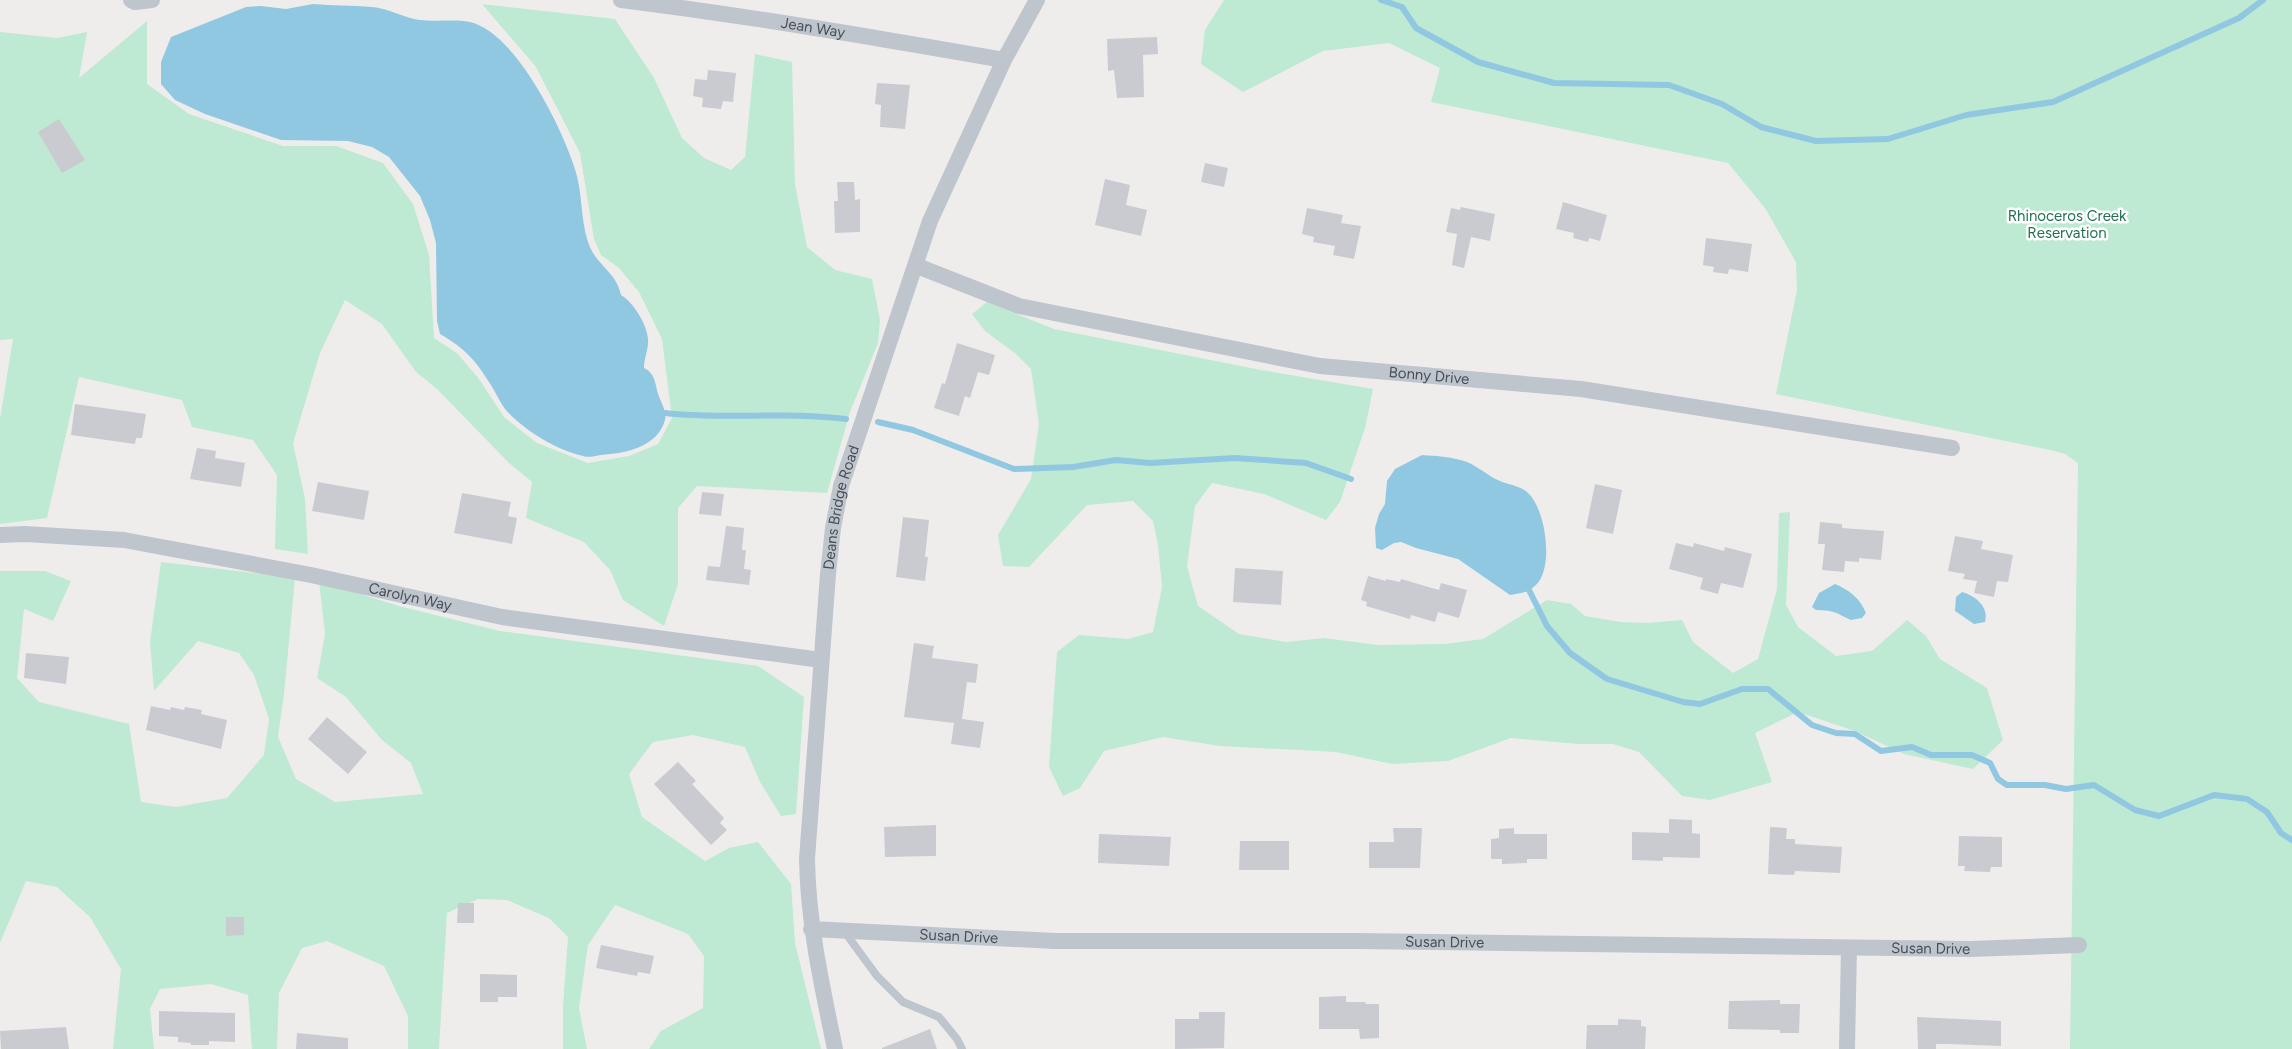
<svg xmlns="http://www.w3.org/2000/svg" width="2292" height="1049" viewBox="0 0 2292 1049" font-family="Figtree,sans-serif">
  <style>
    .green { fill: #bee9d3 }
    .water { fill: #90c8e2 }
    .lines { fill: none; stroke-linecap: round; stroke-linejoin: round }
    .stream { stroke: #90c8e2; stroke-width: 6 }
    .building { fill: #cacbd1 }
    .service { stroke: #bfc5cd; stroke-width: 8 }
    .minor { stroke: #bfc5cd; stroke-width: 16 }
    .labels { text-anchor: middle; dominant-baseline: central; stroke-width: 5; stroke-linejoin: round; paint-order: stroke }
    .street-label { font-size: 15px; fill: #474e58; stroke: #fff }
    .park-label { font-size: 15px; fill: #207151; stroke: #fff }
  </style>
  <rect width="100%" height="100%" fill="#efedec"/>
  <g class="green">
    <polygon points="1224,0 2292,0 2292,1049 2070,1049 2078,463 2065,454 2055,451 1776,394 1797,290 1796,262 1765,208 1728,163 1431,102 1440,68 1389,43 1323,51 1243,92 1201,64 1205,30"/>
    <polygon points="482,4 615,19 654,78 682,138 704,158 731,170 745,157 755,54 792,62 795,184 807,247 835,270 872,279 880,320 878,343 850,412 827,493 697,486 678,508 678,584 664,626 623,600 610,570 584,542 526,518 532,482 509,463 437,389 416,372 382,324 345,300 320,353 293,443 305,499 308,554 275,549 277,475 253,440 192,427 182,400 79,377 47,518 0,524 0,419 13,339 0,340 0,32 57,38 87,32 79,78 147,21 147,84 189,114 283,146 336,146 383,163 413,204 429,255 434,338 457,353 479,379 504,417 537,443 588,463 629,456 658,444 672,418 662,339 639,292 619,268 601,255 594,239 580,153 536,67"/>
    <polygon points="987,302 1054,329 1261,370 1373,389 1365,428 1340,502 1326,520 1264,494 1212,483 1195,506 1187,566 1198,606 1239,634 1286,642 1324,638 1377,645 1445,644 1483,639 1547,600 1571,604 1585,616 1621,622 1647,623 1682,620 1693,642 1733,673 1758,659 1777,589 1779,513 1790,512 1786,605 1798,627 1836,656 1872,651 1907,620 1926,636 1940,659 1987,688 2003,740 1973,769 1904,754 1855,731 1798,712 1755,733 1772,782 1710,800 1682,796 1639,752 1613,744 1579,744 1511,738 1448,761 1392,764 1336,752 1220,746 1163,737 1104,751 1080,788 1063,796 1049,767 1057,652 1079,635 1128,639 1153,632 1162,587 1158,545 1153,521 1133,501 1087,505 1029,567 1003,566 998,535 1031,479 1039,424 1031,369 1016,354 985,331 972,314"/>
    <polygon points="161,562 295,578 284,694 278,737 296,779 335,802 423,794 411,763 382,740 346,697 317,678 325,634 319,581 399,606 500,631 758,666 804,697 796,814 781,816 760,782 745,747 693,735 653,742 629,774 642,817 705,861 729,848 758,842 791,884 795,943 821,1049 649,1049 661,1031 703,1008 704,956 688,934 615,905 588,945 579,1008 587,1049 563,1049 563,1006 568,937 549,918 507,900 478,899 447,913 439,1049 408,1049 408,1016 384,966 327,941 302,948 279,993 277,1049 252,1049 248,995 211,984 160,989 150,1009 154,1049 113,1049 121,969 90,917 57,887 26,881 0,943 0,571 45,571 71,581 53,621 24,609 17,678 39,702 129,724 141,802 176,807 227,798 264,755 269,719 254,675 239,653 198,641 154,691 150,642"/>
  </g>
  <g class="water">
    <path d="M313,4C332,6 352,5 372,7C388,8 404,18 420,20C437,22 454,19 470,22C515,32 561,126 574,166C583,191 580,218 588,242C596,266 616,271 621,295C633,302 647,324 648,339C649,348 644,358 644,368C655,373 655,383 658,394C661,402 667,412 665,420C657,448 625,453 601,455C595,456 588,458 583,456C556,450 523,430 505,409C500,402 496,393 491,385C475,360 466,349 440,334L437,321L436,243L430,220L420,196L389,157L372,147L348,141L281,140L205,114L175,100L161,84V62L171,37L246,7L261,6L286,9Z"/>
    <path d="M1422,455C1437,456 1453,457 1467,462C1479,467 1488,476 1500,481C1509,485 1522,486 1529,494C1546,511 1554,568 1536,585C1528,593 1520,593 1510,595L1458,559L1416,548L1401,542L1394,543L1382,550L1376,548L1375,528L1379,514L1385,504L1387,481L1395,469Z"/>
    <path d="M1835,584C1849,590 1860,598 1866,613L1862,618L1851,620C1833,612 1838,611 1816,610L1812,607L1819,593Z"/>
    <path d="M1962,592C1976,596 1989,607 1985,622L1974,624L1955,611L1956,597Z"/>
  </g>
  <g class="lines">
    <g class="stream">
      <polyline points="1381,0 1402,7 1416,28 1478,62 1554,83 1669,85 1722,104 1761,127 1816,141 1888,139 1966,115 2053,102 2239,18 2263,0"/>
      <path d="M665,413C725,420 786,411 846,419"/>
      <polyline points="878,422 913,430 1014,469 1073,467 1116,460 1150,463 1235,458 1306,463 1351,479"/>
      <polyline points="1523,586 1529,590 1547,626 1570,653 1607,679 1683,702 1700,704 1742,689 1768,689 1812,725 1836,733 1855,734 1881,751 1912,747 1931,755 1972,755 1990,763 1998,779 2007,785 2045,785 2066,789 2094,785 2135,810 2159,816 2214,795 2247,799 2267,812 2281,833 2292,840"/>
    </g>
  </g>
  <g class="building">
    <polygon points="1157,37 1158,54 1143,55 1144,97 1117,98 1114,70 1108,71 1107,39"/>
    <polygon points="708,70 736,73 733,102 723,101 721,109 702,107 703,98 693,96 695,79 707,80"/>
    <polygon points="877,83 910,85 905,129 880,127 881,105 875,104"/>
    <polygon points="59,119 85,160 62,173 38,132"/>
    <polygon points="1205,163 1228,168 1224,187 1201,182"/>
    <polygon points="1105,179 1130,185 1126,205 1147,210 1141,236 1095,225"/>
    <polygon points="837,182 854,182 855,200 860,199 860,232 835,233 834,201 838,201"/>
    <polygon points="1563,202 1607,215 1600,241 1589,238 1588,242 1573,238 1574,233 1556,229"/>
    <polygon points="1461,207 1495,214 1490,241 1471,237 1464,268 1452,265 1457,234 1446,232 1451,208 1460,210"/>
    <polygon points="1307,208 1343,215 1341,223 1361,226 1354,259 1333,255 1335,246 1313,242 1314,237 1302,234"/>
    <polygon points="1706,238 1752,244 1748,272 1729,269 1728,274 1713,272 1714,267 1703,265"/>
    <polygon points="957,343 995,355 989,375 978,372 970,398 965,396 959,416 934,408 942,383 945,384"/>
    <polygon points="75,404 146,414 142,438 136,438 135,444 71,435"/>
    <polygon points="197,448 216,451 215,458 245,463 241,487 190,479"/>
    <polygon points="318,482 369,491 364,520 312,511"/>
    <polygon points="1595,484 1622,490 1613,534 1586,528"/>
    <polygon points="702,492 724,494 721,516 699,514"/>
    <polygon points="462,493 511,502 508,516 517,518 512,544 454,533"/>
    <polygon points="903,517 929,520 925,557 928,557 925,581 896,577"/>
    <polygon points="1820,522 1842,524 1842,528 1884,531 1881,560 1859,558 1859,562 1845,561 1844,572 1822,570 1825,544 1818,544"/>
    <polygon points="726,526 744,528 742,550 746,550 744,569 751,570 749,585 706,580 708,566 720,567"/>
    <polygon points="1955,536 1983,541 1981,549 2013,555 2008,582 1997,581 1994,597 1974,593 1977,581 1963,579 1965,574 1948,571"/>
    <polygon points="1676,543 1693,547 1694,543 1724,551 1725,547 1752,554 1743,588 1721,583 1718,594 1700,589 1703,578 1669,569"/>
    <polygon points="1235,568 1283,571 1281,605 1233,602"/>
    <polygon points="1368,576 1386,581 1386,579 1400,582 1401,579 1439,590 1441,583 1467,590 1459,618 1438,612 1435,622 1411,615 1410,619 1366,606 1367,602 1361,600"/>
    <polygon points="914,643 934,646 932,658 978,664 976,683 967,682 962,719 984,722 980,748 951,744 954,723 904,717"/>
    <polygon points="26,653 69,657 66,684 24,678"/>
    <polygon points="151,706 170,710 171,707 184,710 185,707 202,710 201,714 227,720 221,749 146,730"/>
    <polygon points="327,717 367,752 348,774 308,739"/>
    <polygon points="678,762 696,781 692,784 724,818 720,823 727,830 711,845 654,784"/>
    <polygon points="1669,819 1692,820 1692,833 1700,834 1700,858 1663,857 1663,861 1632,860 1632,832 1669,833"/>
    <polygon points="936,825 936,856 885,857 884,827"/>
    <polygon points="1770,827 1787,828 1786,839 1795,839 1795,844 1842,847 1840,873 1795,871 1794,875 1768,874"/>
    <polygon points="1393,828 1422,828 1420,868 1369,868 1369,842 1394,842"/>
    <polygon points="1514,828 1514,834 1547,834 1547,859 1527,859 1527,863 1502,864 1502,859 1491,859 1491,839 1499,838 1499,829"/>
    <polygon points="1099,834 1171,837 1169,866 1098,863"/>
    <polygon points="1959,836 2002,837 2002,867 1991,867 1990,872 1964,871 1965,866 1958,866"/>
    <polygon points="1240,841 1289,841 1289,870 1239,870"/>
    <polygon points="458,903 474,903 474,923 457,923"/>
    <polygon points="226,917 244,917 244,935 226,936"/>
    <polygon points="601,945 654,956 650,974 638,972 637,976 596,968"/>
    <polygon points="480,974 517,975 517,997 498,997 498,1002 480,1002"/>
    <polygon points="1346,996 1346,1002 1365,1002 1366,1004 1379,1004 1379,1038 1360,1039 1359,1029 1319,1029 1319,997"/>
    <polygon points="1780,1000 1780,1004 1800,1004 1799,1033 1780,1033 1780,1030 1728,1029 1729,1001"/>
    <polygon points="159,1011 235,1013 235,1042 209,1041 209,1045 191,1045 191,1043 178,1042 178,1037 159,1036"/>
    <polygon points="1199,1012 1225,1012 1224,1048 1175,1049 1175,1019 1199,1019"/>
    <polygon points="1917,1017 2001,1021 2001,1046 1948,1044 1936,1044 1936,1049 1918,1049"/>
    <polygon points="1618,1019 1641,1020 1641,1026 1646,1027 1645,1049 1586,1049 1587,1025 1618,1025"/>
    <polygon points="66,1027 69,1049 1,1049 0,1031"/>
    <polygon points="930,1029 937,1049 882,1049 882,1048"/>
    <polygon points="297,1033 348,1038 348,1049 296,1049"/>
  </g>
  <g class="lines">
    <polyline class="service" points="844,931 877,976 903,1002 939,1017 957,1039 962,1049"/>
    <g class="minor">
      <polyline points="131,0 135,2 152,0"/>
      <path id="s1" d="M621,0C750,16 877,38 1004,60"/>
      <path id="s2" d="M917,266L1019,306L1320,366L1581,389L1952,448"/>
      <path id="s3" d="M0,535L25,534L124,540L311,575L502,617L821,660"/>
      <path id="s4" d="M811,929L1055,941H1358L1969,949L2079,945"/>
      <path id="s5" d="M835,1049C822,986 808,924 807,859L828,574L833,528L841,486L930,221L1004,60L1037,0"/>
      <polyline points="1847,1049 1849,948"/>
    </g>
  </g>
  <g class="labels">
    <g class="street-label">
      <text stroke="none"><textPath href="#s1" startOffset="194">Jean Way</textPath></text>
      <text stroke="none"><textPath href="#s2" startOffset="526">Bonny Drive</textPath></text>
      <text stroke="none"><textPath href="#s5" startOffset="546">Deans Bridge Road</textPath></text>
      <text stroke="none"><textPath href="#s3" startOffset="416">Carolyn Way</textPath></text>
      <text stroke="none"><textPath href="#s4" startOffset="148">Susan Drive</textPath></text>
      <text stroke="none"><textPath href="#s4" startOffset="634">Susan Drive</textPath></text>
      <text stroke="none"><textPath href="#s4" startOffset="1120">Susan Drive</textPath></text>
    </g>
    <g class="park-label">
      <text x="2067" y="216">Rhinoceros Creek<tspan x="2067" dy="17">Reservation</tspan></text>
    </g>
  </g>
</svg>
